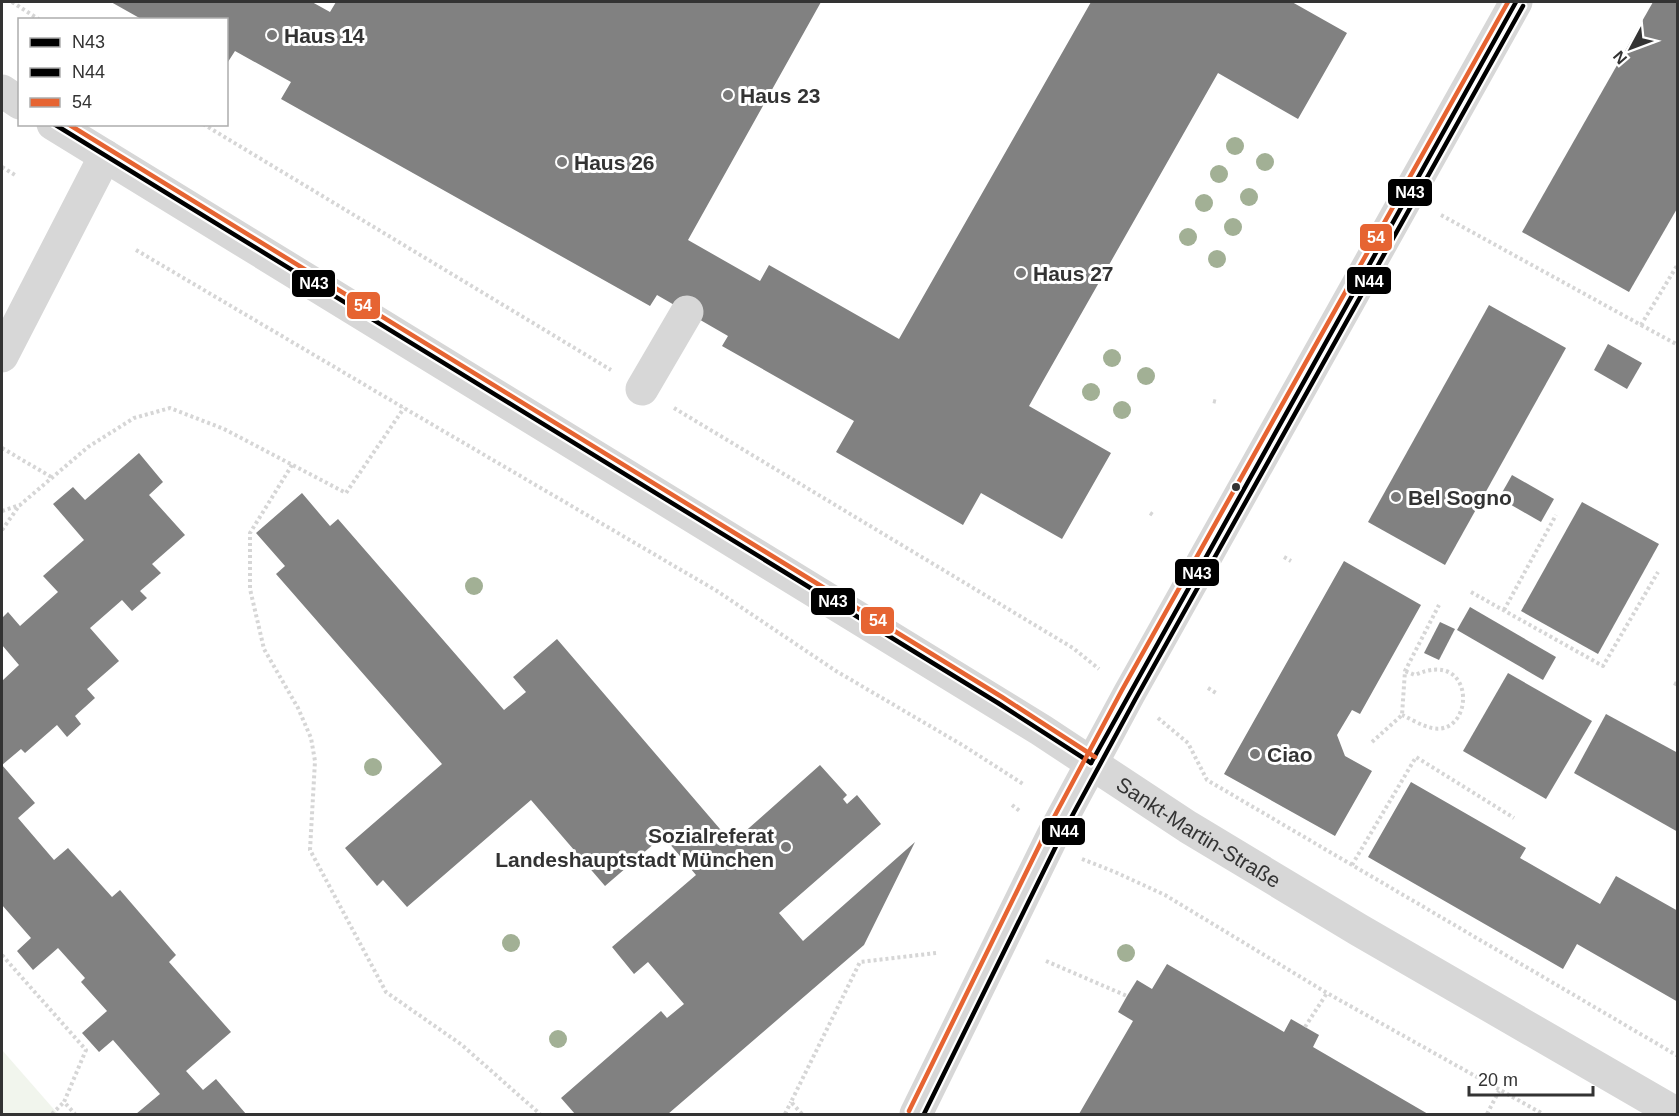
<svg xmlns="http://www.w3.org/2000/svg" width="1679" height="1116" viewBox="0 0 1679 1116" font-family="Helvetica,sans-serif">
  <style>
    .green { fill: #f1f5ed }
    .building { fill: #818181 }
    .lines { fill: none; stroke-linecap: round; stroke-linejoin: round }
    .path { stroke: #d6d6d6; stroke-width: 4; stroke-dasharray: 3 3; stroke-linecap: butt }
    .minor { stroke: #d7d7d7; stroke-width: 33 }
    .bus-1-casing { stroke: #fff; stroke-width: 9 }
    .bus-2-casing { stroke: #fff; stroke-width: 9 }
    .bus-3-casing { stroke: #fff; stroke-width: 9 }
    .bus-1 { stroke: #000; stroke-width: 4.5 }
    .bus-2 { stroke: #000; stroke-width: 4.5 }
    .bus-3 { stroke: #e66432; stroke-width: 4.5 }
    .tree { fill: #a2b095 }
    .poi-dot { fill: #7a7a7a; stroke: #fff; stroke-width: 2 }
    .bus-dot { fill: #333; stroke: #fff; stroke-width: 2 }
    .labels { text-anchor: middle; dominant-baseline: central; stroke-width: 6; stroke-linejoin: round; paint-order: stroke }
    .poi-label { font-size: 21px; font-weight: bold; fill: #333; stroke: #fff; text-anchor: start }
    .street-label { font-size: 21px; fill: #333; stroke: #fff }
    .line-badge { stroke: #fff; stroke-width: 2 }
    .badge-label { font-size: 16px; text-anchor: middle; font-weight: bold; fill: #fff }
  </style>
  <rect width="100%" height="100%" fill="#fff"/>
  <polygon class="green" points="2,1050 58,1114 2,1114"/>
  <g class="building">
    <polygon points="111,2 312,2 330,12 336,2 821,2 688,240 760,281 769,265 899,339 1091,2 1292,2 1347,33 1298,119 1218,73 1043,381 1029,406 1111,453 1062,539 981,493 963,525 836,452 854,421 722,346 728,336 657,295 650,306 281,99 291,82 235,51 226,65 226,20 143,20"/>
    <polygon points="1653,2 1678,2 1678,207 1629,292 1522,232"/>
    <polygon points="1489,305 1566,348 1445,565 1368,522"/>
    <polygon points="1608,344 1642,363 1627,389 1594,370"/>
    <polygon points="139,453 163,482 149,495 185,535 152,564 161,573 140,591 147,598 132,611 122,600 90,628 119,661 87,689 95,698 75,716 81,724 67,737 57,725 25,753 21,749 2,765 35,803 18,818 54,860 68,848 112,897 120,890 176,955 169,962 231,1032 186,1071 203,1090 216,1079 246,1114 136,1114 160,1094 113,1040 99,1052 82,1033 107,1011 81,982 85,978 58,948 33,970 17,951 31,938 2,905 2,681 19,665 2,645 2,618 8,612 20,626 58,592 43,576 84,540 53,504 73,487 85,500"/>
    <polygon points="1512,475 1554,499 1541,522 1499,498"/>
    <polygon points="302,493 330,526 338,519 504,710 526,692 513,677 557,639 732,843 820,765 847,795 843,799 847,804 857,795 881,824 779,913 803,941 915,842 864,945 668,1114 575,1114 561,1098 661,1011 667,1018 684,1004 648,962 634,974 612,947 696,875 663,836 605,886 531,800 407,907 383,880 377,886 345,848 442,764 276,574 285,566 256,533"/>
    <polygon points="1582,502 1659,544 1598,654 1521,611"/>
    <polygon points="1344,561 1421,605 1360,714 1352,710 1337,735 1345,756 1372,771 1335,836 1224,774"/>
    <polygon points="1470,607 1556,657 1543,680 1457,630"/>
    <polygon points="1440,622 1455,629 1439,660 1424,653"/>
    <polygon points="1508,673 1592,721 1546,799 1463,751"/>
    <polygon points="1606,714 1678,753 1678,832 1574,773"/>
    <polygon points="1411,782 1526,848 1520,858 1600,904 1616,876 1678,911 1678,1002 1577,944 1563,969 1368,857"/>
    <polygon points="1167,964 1284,1032 1291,1019 1319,1035 1313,1047 1428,1114 1079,1114 1133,1021 1118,1012 1127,996 1137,980 1152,989"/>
  </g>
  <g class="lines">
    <g class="path">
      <polyline points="12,2 40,20"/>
      <polyline points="203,124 611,370"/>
      <polyline points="2,167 15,175"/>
      <polyline points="1441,215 1641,325 1678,264"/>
      <polyline points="136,250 404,408 717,591 836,671 964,746 1023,784"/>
      <polyline points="1641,325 1678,345"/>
      <polyline points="1213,401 1217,402"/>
      <polyline points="674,408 1073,648 1099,669"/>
      <polyline points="2,448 53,478"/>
      <polyline points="292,465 250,533 250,589 264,649 298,708 311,738 315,761 310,850 386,992 462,1045 540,1114"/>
      <polyline points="2,511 20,505 88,447 134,418 170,408 224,429 346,493 404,408"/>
      <polyline points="1150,513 1153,515"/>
      <polyline points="2,530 19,506"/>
      <polyline points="1284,557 1291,561"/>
      <polyline points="1471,592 1603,666 1658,572"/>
      <polyline points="1504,610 1556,515"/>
      <polyline points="1674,683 1678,685"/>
      <polyline points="1208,688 1216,693"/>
      <path d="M1402,715C1411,719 1422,726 1432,728C1475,737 1477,647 1415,675L1405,671"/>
      <polyline points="1158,718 1188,743 1207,780 1678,1056"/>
      <polyline points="1372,742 1402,715 1405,671 1439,605"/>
      <polyline points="1012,805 1021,812"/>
      <polyline points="1082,859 1115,872 1165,895 1327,993 1543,1114"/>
      <polyline points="1352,865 1416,757 1514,818"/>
      <polyline points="2,955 86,1050 64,1102 75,1114"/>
      <polyline points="1046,961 1127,996"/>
      <polyline points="1305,1027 1327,993"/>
      <polyline points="52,1114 64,1102"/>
      <polyline points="785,1114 791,1102"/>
      <polyline points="802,1114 791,1102 860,962 936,953"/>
      <polyline points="1487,1114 1499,1091"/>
    </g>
    <g class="minor">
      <polyline points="2,91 20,103"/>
      <path id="s1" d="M53,124L1041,730L1188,827L1359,930L1677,1114"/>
      <polyline points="2,356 105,156"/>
      <polyline points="642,389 687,312"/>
      <polyline points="916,1114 1052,837 1129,694 1516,2"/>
    </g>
    <defs>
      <g id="bus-1">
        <polyline points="54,124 998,703 1091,763"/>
        <polyline points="1091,763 1516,2"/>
      </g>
      <polyline id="bus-2" points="924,1114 1059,840 1136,698 1523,6"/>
      <g id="bus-3">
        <polyline points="68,124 1002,697 1095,757"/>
        <polyline points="909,1111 1045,834 1122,690 1508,2"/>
      </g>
    </defs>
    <use href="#bus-1" class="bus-1-casing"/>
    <use href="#bus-2" class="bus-2-casing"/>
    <use href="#bus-3" class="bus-3-casing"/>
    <use href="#bus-1" class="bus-1"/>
    <use href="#bus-2" class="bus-2"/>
    <use href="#bus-3" class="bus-3"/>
  </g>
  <g class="tree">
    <circle cx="1235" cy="146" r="9"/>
    <circle cx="1265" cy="162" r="9"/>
    <circle cx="1219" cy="174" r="9"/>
    <circle cx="1249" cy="197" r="9"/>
    <circle cx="1204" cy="203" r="9"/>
    <circle cx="1233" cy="227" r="9"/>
    <circle cx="1188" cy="237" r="9"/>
    <circle cx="1217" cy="259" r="9"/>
    <circle cx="1112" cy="358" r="9"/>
    <circle cx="1146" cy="376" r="9"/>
    <circle cx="1091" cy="392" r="9"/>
    <circle cx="1122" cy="410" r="9"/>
    <circle cx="474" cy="586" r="9"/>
    <circle cx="373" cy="767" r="9"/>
    <circle cx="511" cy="943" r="9"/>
    <circle cx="1126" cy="953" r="9"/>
    <circle cx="558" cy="1039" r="9"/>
  </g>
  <g class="poi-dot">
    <circle cx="272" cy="35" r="6"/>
    <circle cx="728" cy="95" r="6"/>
    <circle cx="562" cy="162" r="6"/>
    <circle cx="1021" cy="273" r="6"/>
    <circle cx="1396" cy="497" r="6"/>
    <circle cx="1255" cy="754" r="6"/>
    <circle cx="786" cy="847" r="6"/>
  </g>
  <circle class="bus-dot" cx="1236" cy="487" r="5"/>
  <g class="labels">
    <g class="poi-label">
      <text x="284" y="35">Haus 14</text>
      <text x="740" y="95">Haus 23</text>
      <text x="574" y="162">Haus 26</text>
      <text x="1033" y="273">Haus 27</text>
      <text x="1408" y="497">Bel Sogno</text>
      <text x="1267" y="754">Ciao</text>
      <text x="774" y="835" text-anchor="end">Sozialreferat<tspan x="774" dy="24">Landeshauptstadt München</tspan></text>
    </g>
    <g class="street-label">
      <text stroke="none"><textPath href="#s1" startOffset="1347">Sankt-Martin-Straße</textPath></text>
    </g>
  </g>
  <g class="line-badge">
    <rect x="1387" y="178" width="46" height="29" rx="6" fill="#000"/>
    <rect x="1359" y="223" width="34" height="29" rx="6" fill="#e66432"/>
    <rect x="1346" y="266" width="46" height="29" rx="6" fill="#000"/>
    <rect x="291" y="269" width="45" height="29" rx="6" fill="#000"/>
    <rect x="346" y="291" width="35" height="29" rx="6" fill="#e66432"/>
    <rect x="1174" y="558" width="46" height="29" rx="6" fill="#000"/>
    <rect x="810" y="587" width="46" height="29" rx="6" fill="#000"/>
    <rect x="860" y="606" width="35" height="29" rx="6" fill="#e66432"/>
    <rect x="1041" y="817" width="45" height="29" rx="6" fill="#000"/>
  </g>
  <g class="badge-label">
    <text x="1410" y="198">N43</text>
    <text x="1376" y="243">54</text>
    <text x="1369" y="287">N44</text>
    <text x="314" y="289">N43</text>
    <text x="363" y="311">54</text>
    <text x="1197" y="579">N43</text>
    <text x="833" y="607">N43</text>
    <text x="878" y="626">54</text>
    <text x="1064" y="837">N44</text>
  </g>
  <rect width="1679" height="1116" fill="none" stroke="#333333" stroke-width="6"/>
  <rect x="18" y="18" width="210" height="108" fill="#ffffff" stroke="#adadad" stroke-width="1.5"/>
  <rect x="30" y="38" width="30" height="9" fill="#000000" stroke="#adadad" stroke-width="1.5"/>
  <text x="72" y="48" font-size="18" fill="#333333">N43</text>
  <rect x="30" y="68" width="30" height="9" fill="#000000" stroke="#adadad" stroke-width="1.5"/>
  <text x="72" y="78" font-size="18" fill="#333333">N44</text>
  <rect x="30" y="98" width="30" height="9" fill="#e66432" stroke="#adadad" stroke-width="1.5"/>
  <text x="72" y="108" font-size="18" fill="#333333">54</text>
  <g transform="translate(1631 48) rotate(229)" stroke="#ffffff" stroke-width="4.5" paint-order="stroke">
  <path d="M0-4.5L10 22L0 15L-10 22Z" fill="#333333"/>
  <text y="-9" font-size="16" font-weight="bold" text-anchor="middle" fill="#333333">N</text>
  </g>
  <path d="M1469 1086v9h124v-9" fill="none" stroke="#333333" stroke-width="3"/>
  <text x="1478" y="1086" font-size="18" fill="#333333" stroke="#ffffff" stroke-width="4.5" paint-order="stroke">20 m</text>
</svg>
